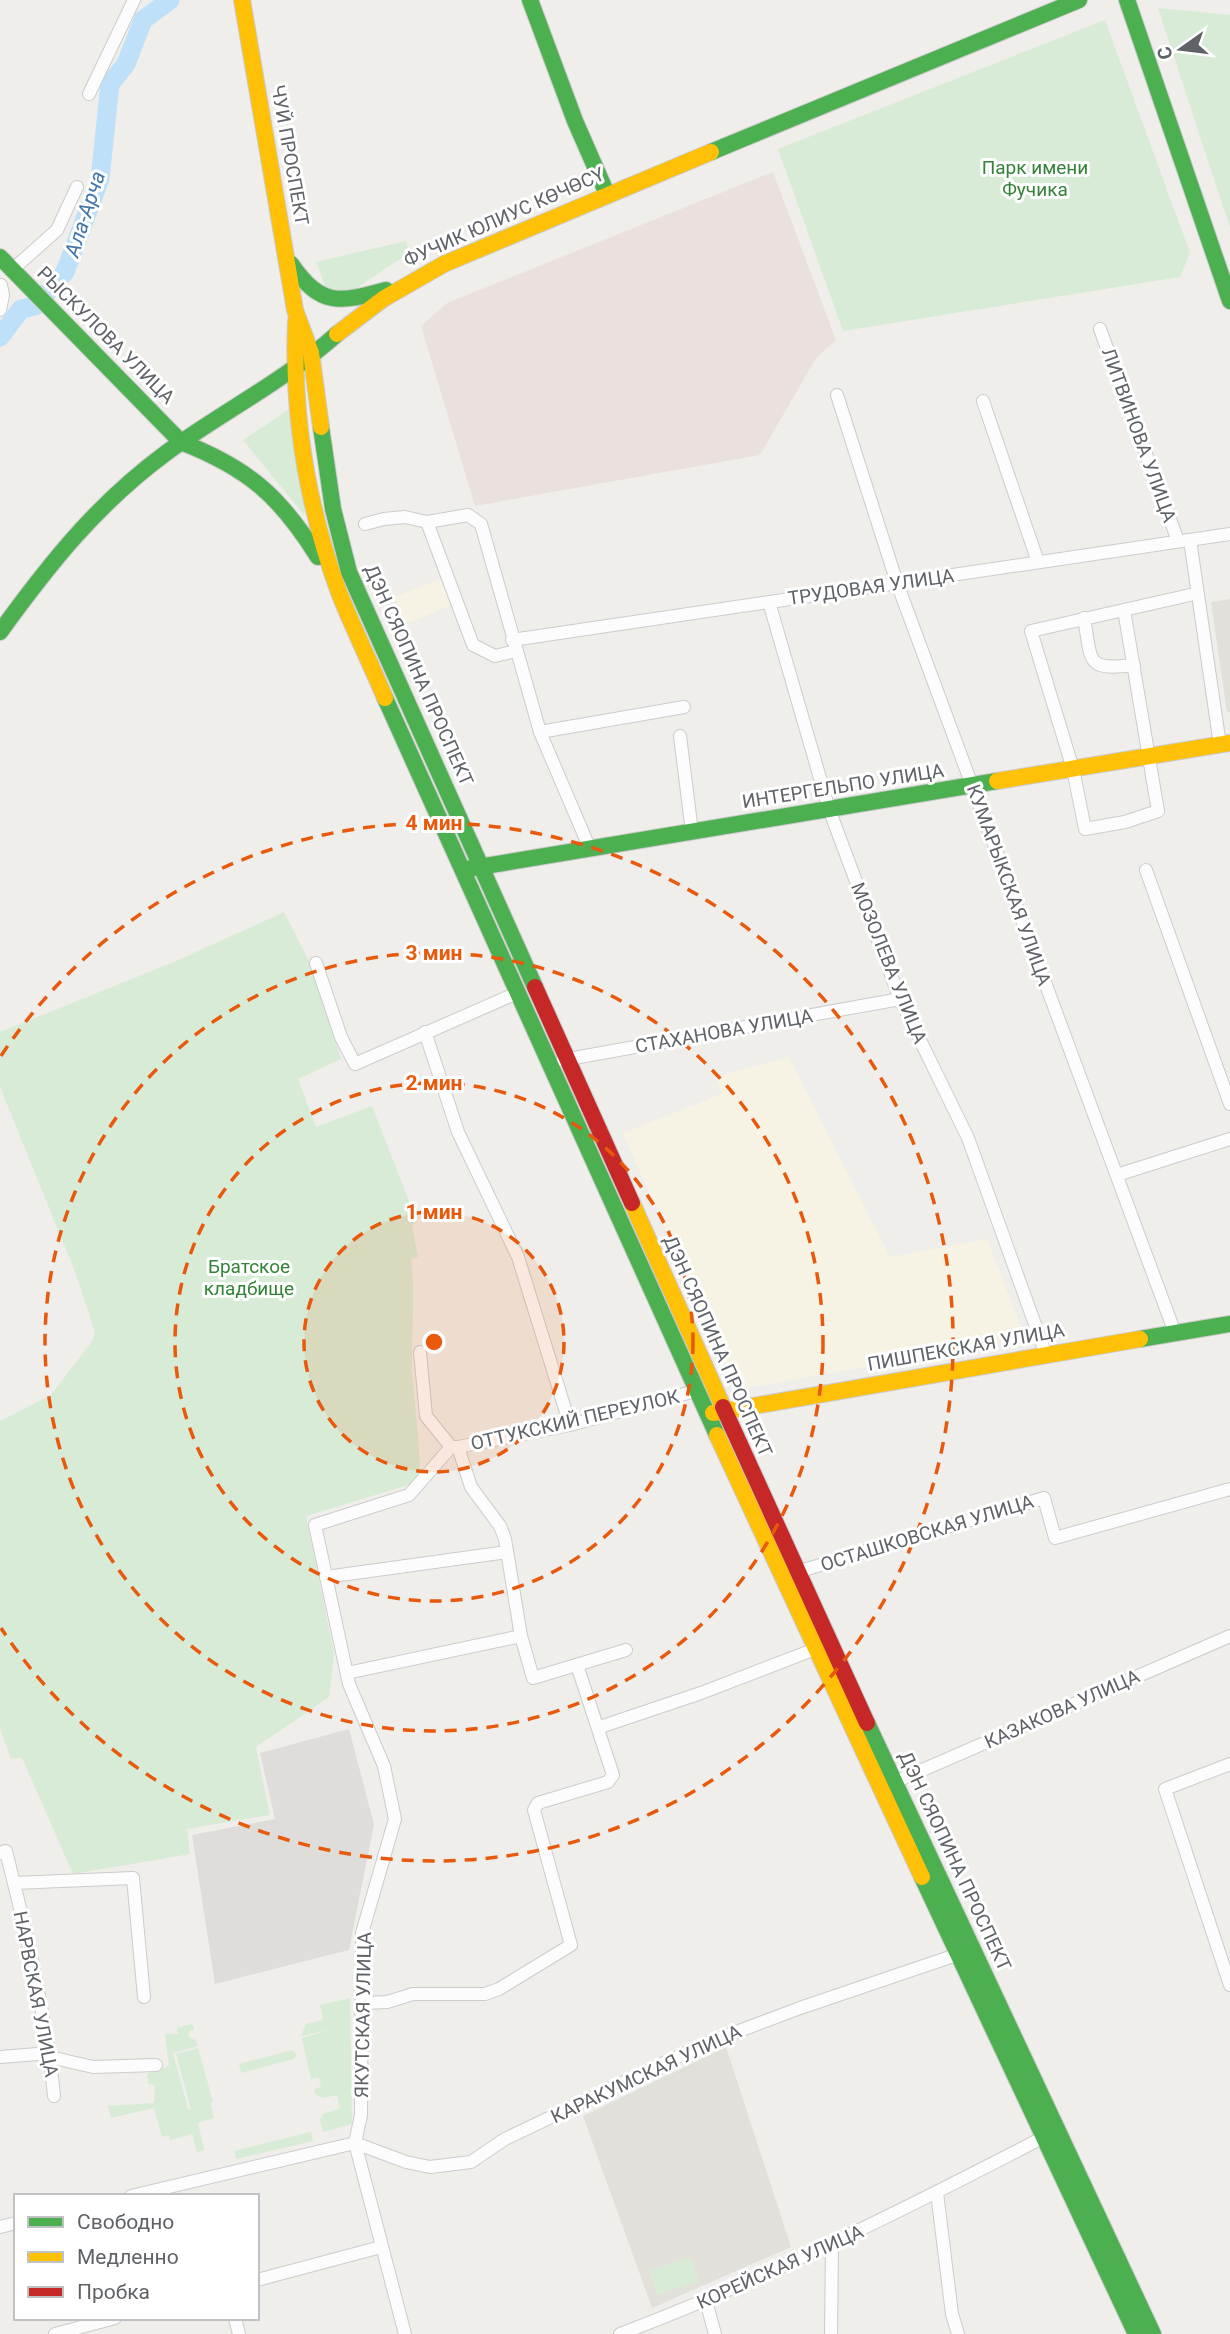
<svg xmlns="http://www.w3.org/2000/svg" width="1230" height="2334" viewBox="0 0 1230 2334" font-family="Roboto,sans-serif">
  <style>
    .commercial { fill: #f7f3e4 }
    .industrial { fill: #dfddda }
    .education { fill: #e2e0da }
    .medical { fill: #eae0de }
    .green { fill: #d8ebd6 }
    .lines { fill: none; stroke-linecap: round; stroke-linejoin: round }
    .river { stroke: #bfe0f9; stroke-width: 19 }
    .street-casing { stroke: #cbcccc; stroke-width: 14 }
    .fast-casing { stroke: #cacacb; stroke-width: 18 }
    .slow-casing { stroke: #cacacb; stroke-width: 18 }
    .jam-casing { stroke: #cacacb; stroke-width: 18 }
    .street { stroke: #fdfcfc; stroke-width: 12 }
    .fast { stroke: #4caf50; stroke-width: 16 }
    .slow { stroke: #ffc107; stroke-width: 16 }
    .jam { stroke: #c62828; stroke-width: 16 }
    .ring { fill: none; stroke: #e8590c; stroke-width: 3.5; stroke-dasharray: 12 9 }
    .labels { text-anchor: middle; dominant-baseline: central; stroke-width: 6; stroke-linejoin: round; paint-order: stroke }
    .street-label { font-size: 19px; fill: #5f6368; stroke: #fff }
    .park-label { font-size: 19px; fill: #348238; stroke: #fff }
    .water-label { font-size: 21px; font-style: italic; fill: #4174aa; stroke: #fff }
    .centre { fill: #e8590c; stroke: #fff; stroke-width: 3.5 }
    .ring-label { font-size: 21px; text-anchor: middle; font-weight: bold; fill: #e8590c; stroke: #fff; stroke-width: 6; stroke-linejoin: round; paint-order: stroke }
  </style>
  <rect width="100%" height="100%" fill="#efeeea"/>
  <g class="commercial">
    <polygon points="440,579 451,605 406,624 395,597"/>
    <polygon points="789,1057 890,1257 987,1239 1025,1338 736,1390 623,1133 722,1094 716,1077"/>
  </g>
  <polygon class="industrial" points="349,1729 374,1824 349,1950 215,1984 192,1835 275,1819 260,1753"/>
  <g class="education">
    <polygon points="1230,599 1230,712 1227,712 1211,602"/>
    <polygon points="726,2047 791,2247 652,2308 583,2116"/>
  </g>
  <polygon class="medical" points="773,172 836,340 816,358 760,455 475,506 421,326 447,303"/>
  <g class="green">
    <polygon points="1158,8 1230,15 1230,228"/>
    <polygon points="1105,20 1190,253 1180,277 843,331 778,149"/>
    <polygon points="406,241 409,253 346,295 327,290 316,262"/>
    <polygon points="291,408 305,511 304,515 243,440"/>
    <path d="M284,912L315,973L341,1059L298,1079L316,1127L372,1106L417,1222L412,1225L418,1257L411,1259C416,1296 411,1331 412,1368C414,1405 420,1440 420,1477L412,1484L306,1516L334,1653L329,1697L256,1747L270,1815L187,1829L190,1854L73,1874L22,1758L11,1759L0,1728V1421L51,1395L93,1340L95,1333L76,1274L0,1087V1032L174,962Z"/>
    <polygon points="350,1998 352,2124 323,2132 320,2119 323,2114 340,2108 337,2095 323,2098 315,2094 314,2089 321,2087 319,2078 311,2079 302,2038 330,2030 301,2036 306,2024 323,2020 320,2005"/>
    <polygon points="192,2024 194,2029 189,2032 189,2037 196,2040 198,2046 173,2053 188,2109 191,2109 176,2054 198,2048 213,2102 210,2103 214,2118 198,2123 204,2150 197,2152 192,2134 170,2140 169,2135 162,2137 154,2108 111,2118 108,2106 154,2103 155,2085 148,2084 147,2074 169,2066 165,2034 178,2034 177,2028"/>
    <polygon points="293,2050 297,2054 294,2059 241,2073 239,2064"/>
    <polygon points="311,2132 313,2141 236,2159 234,2151"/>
    <polygon points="690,2257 699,2281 657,2295 649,2271"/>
  </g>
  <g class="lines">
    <polyline class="river" points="0,337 21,309 35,306 65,272 100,179 110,84 126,64 143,20 170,0"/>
    <defs>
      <g id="street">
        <polyline points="89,94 134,0"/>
        <polyline points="12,270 57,230 77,187"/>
        <polyline points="0,310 3,295 1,285"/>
        <polyline points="1100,329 1178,541"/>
        <polyline points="837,395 897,583 1175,1333"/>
        <polyline points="983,401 1038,562"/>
        <polyline points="427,522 473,645 495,656 516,651"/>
        <polyline points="365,524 384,519 405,517 427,522 468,515 481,524 540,732 590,849"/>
        <polyline points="1190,540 1220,745"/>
        <polyline points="769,602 829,809 900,999 968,1138 1046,1355"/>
        <polyline points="1124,610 1158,811 1125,822 1085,829 1073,769 1031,631 1190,595"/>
        <path d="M1084,618C1092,662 1085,671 1134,665"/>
        <polyline points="512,640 1230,534"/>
        <polyline points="540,732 684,707"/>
        <polyline points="680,736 692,832"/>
        <polyline points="1146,870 1230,1104"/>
        <polyline points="316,963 341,1037 355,1064 517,993"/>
        <polyline points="425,1032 458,1132 518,1257 570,1425"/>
        <polyline points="563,1060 900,999"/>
        <polyline points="1117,1175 1230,1139"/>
        <polyline points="420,1352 426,1416 451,1447"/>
        <polyline points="797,1572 1044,1498 1055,1538 1230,1489"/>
        <polyline points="326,1577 507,1552"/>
        <polyline points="626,1650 533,1678 521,1636 505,1539 500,1526 471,1487 458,1447 570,1425 699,1390"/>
        <polyline points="347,1673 521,1636"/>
        <polyline points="600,1727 701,1693 823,1646"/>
        <polyline points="1230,1764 1165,1789 1230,1985"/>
        <polyline points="895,1782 1230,1636"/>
        <path d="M0,1853L6,1851C26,1931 46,2014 54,2096"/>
        <polyline points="14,1883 133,1878 144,1997"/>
        <polyline points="364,2003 387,2002 413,1994 485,1994 499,1989 571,1945 534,1810 538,1803 608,1782 613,1775 577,1665"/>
        <polyline points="0,2057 37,2054 93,2067 156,2065"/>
        <polyline points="355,2143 406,2162 430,2167 471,2162 505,2139 702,2045 800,2008 965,1952"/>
        <polyline points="937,2193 952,2314 958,2334"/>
        <polyline points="131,2196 355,2143"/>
        <polyline points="0,2227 16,2223"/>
        <polyline points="257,2280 381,2247"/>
        <polyline points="706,2301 715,2334"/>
        <polyline points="235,2318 239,2334"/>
        <polyline points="55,2334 115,2318"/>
        <polyline points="405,2334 355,2143 361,2115 362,1933 395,1819 384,1766 349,1684 315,1525 409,1495 451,1447 458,1447"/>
        <path d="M620,2334C766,2279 905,2209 1044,2137"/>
        <polyline points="831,2334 832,2245"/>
      </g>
      <g id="fast">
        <polyline points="530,0 575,121 607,194"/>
        <polyline points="1127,0 1230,301"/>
        <polyline points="711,152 1079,0"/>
        <polyline points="0,257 181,442"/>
        <path d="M291,264C321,307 339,303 386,290"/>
        <polyline points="321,427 333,509 349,572 535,987"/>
        <path d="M181,442C248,468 280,496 318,557"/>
        <path d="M0,632C50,563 97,504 166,453C222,412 286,380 337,334"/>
        <polyline points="385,698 717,1435"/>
        <polyline points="467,869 997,781"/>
        <polyline points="1140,1339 1230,1324"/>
        <polyline points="867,1723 1153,2334"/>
        <polyline points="922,1877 1136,2334"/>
      </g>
      <g id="slow">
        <polyline points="242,0 295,310 311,353 321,427"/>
        <path d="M296,321C292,412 307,504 338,590C352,626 370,662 385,698"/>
        <polyline points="337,334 383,299 444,264 711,152"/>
        <polyline points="997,781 1230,743"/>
        <polyline points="632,1203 723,1407"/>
        <polyline points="713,1413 1140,1339"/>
        <polyline points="717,1435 922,1877"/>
      </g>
      <g id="jam">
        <polyline points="535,987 632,1203"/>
        <polyline points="723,1407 867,1723"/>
      </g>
    </defs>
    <use href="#street" class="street-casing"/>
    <use href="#fast" class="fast-casing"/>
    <use href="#slow" class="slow-casing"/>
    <use href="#jam" class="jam-casing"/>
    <use href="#street" class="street"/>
    <use href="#fast" class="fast"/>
    <use href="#slow" class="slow"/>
    <use href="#jam" class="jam"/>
  </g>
  <circle cx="434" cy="1342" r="130" fill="#e8590c" fill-opacity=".12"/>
  <g class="ring">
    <circle cx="434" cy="1342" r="130"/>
    <circle cx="434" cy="1342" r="259"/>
    <circle cx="434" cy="1342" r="389"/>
    <path d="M1 1056A519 519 0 1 1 1 1628"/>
  </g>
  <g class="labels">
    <g class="street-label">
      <text transform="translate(290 155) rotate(80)">ЧУЙ ПРОСПЕКТ</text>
      <text transform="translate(504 217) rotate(-24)">ФУЧИК ЮЛИУС КӨЧӨСҮ</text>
      <text transform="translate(106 335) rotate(45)">РЫСКУЛОВА УЛИЦА</text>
      <text transform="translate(1139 435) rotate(70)">ЛИТВИНОВА УЛИЦА</text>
      <text transform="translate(871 587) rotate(-8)">ТРУДОВАЯ УЛИЦА</text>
      <text transform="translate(419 675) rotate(66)">ДЭН СЯОПИНА ПРОСПЕКТ</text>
      <text transform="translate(843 786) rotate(-9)">ИНТЕРГЕЛЬПО УЛИЦА</text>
      <text transform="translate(1009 885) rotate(70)">КУМАРЫКСКАЯ УЛИЦА</text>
      <text transform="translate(889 963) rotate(68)">МОЗОЛЕВА УЛИЦА</text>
      <text transform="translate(724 1031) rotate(-10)">СТАХАНОВА УЛИЦА</text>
      <text transform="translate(718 1346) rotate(66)">ДЭН СЯОПИНА ПРОСПЕКТ</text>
      <text transform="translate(966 1347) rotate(-10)">ПИШПЕКСКАЯ УЛИЦА</text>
      <text transform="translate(575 1420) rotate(-13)">ОТТУКСКИЙ ПЕРЕУЛОК</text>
      <text transform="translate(927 1533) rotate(-17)">ОСТАШКОВСКАЯ УЛИЦА</text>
      <text transform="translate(1062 1709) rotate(-24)">КАЗАКОВА УЛИЦА</text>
      <text transform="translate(955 1861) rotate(65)">ДЭН СЯОПИНА ПРОСПЕКТ</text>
      <text transform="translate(36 1994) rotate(79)">НАРВСКАЯ УЛИЦА</text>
      <text transform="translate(363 2015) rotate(-89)">ЯКУТСКАЯ УЛИЦА</text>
      <text transform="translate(646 2074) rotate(-25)">КАРАКУМСКАЯ УЛИЦА</text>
      <text transform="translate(780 2267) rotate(-24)">КОРЕЙСКАЯ УЛИЦА</text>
    </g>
    <g class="park-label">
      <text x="1035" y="167">Парк имени<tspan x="1035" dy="22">Фучика</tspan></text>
      <text x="249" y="1266">Братское<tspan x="249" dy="22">кладбище</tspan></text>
    </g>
    <g class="water-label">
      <text transform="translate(85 214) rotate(-72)">Ала-Арча</text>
    </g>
  </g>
  <circle cx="434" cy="1342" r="10" class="centre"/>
  <g class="ring-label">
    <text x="434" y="830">4 мин</text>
    <text x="434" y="960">3 мин</text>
    <text x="434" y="1090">2 мин</text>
    <text x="434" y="1219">1 мин</text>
  </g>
  <rect x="14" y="2194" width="245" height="126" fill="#ffffff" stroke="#bfc1c3" stroke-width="2"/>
  <rect x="28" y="2217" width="35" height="10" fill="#4caf50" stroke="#bfc1c3" stroke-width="2"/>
  <text x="77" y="2229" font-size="21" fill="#5f6368">Свободно</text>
  <rect x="28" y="2252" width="35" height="10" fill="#ffc107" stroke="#bfc1c3" stroke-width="2"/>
  <text x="77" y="2264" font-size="21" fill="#5f6368">Медленно</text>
  <rect x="28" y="2287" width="35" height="10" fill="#c62828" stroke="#bfc1c3" stroke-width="2"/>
  <text x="77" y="2299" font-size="21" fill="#5f6368">Пробка</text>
  <g transform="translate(1181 49) rotate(256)" stroke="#ffffff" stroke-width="5" paint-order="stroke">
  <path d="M0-5L12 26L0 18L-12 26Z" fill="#5f6368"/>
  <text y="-10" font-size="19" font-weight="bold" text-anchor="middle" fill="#5f6368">С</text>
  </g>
</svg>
